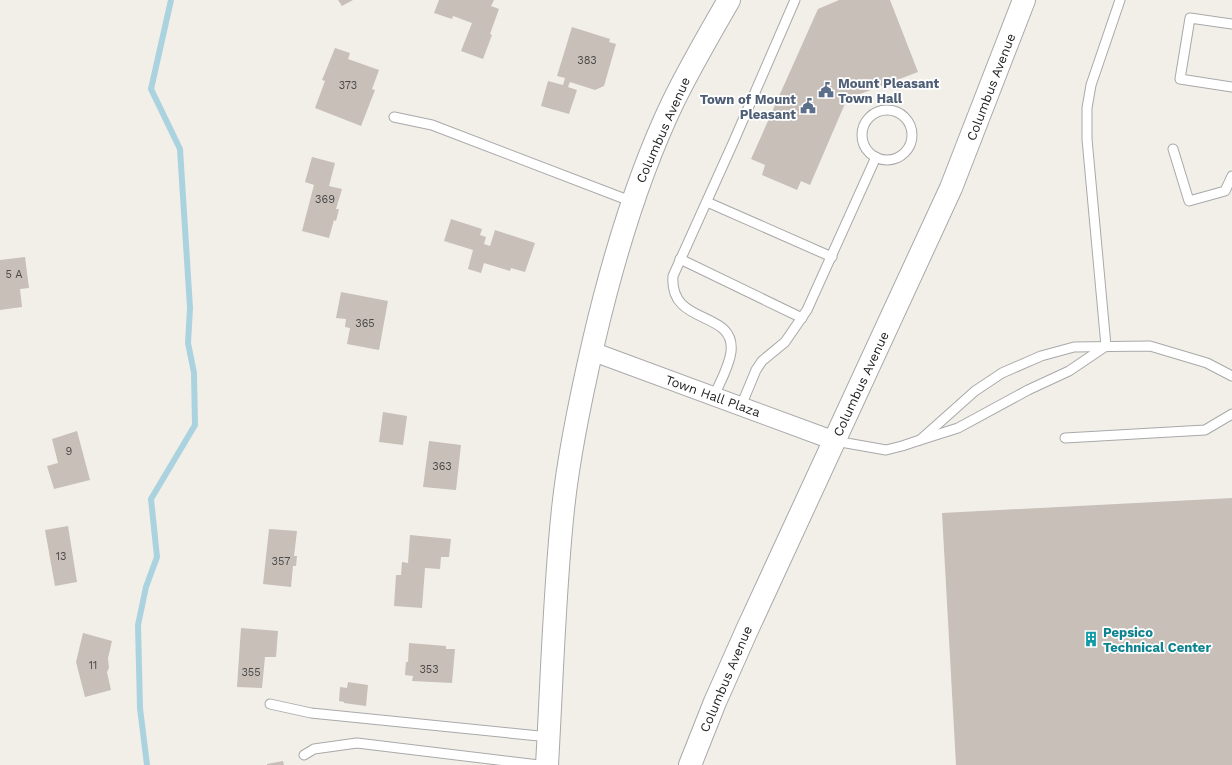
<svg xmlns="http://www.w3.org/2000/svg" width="1232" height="765" viewBox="0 0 1232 765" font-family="'Work Sans',sans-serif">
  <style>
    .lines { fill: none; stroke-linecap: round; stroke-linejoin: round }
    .stream { stroke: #aad3df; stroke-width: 6 }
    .building { fill: #c7bfb8 }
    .service-casing { stroke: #a9a9a9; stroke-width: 11 }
    .minor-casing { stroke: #a9a9a9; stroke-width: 20 }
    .tertiary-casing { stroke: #a9a9a9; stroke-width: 24 }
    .service { stroke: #fff; stroke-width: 9 }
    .minor { stroke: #fff; stroke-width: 18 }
    .tertiary { stroke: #fff; stroke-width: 22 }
    .labels { text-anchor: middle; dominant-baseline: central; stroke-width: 3.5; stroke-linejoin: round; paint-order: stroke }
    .number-label { font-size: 11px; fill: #4b4948 }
    .service-label { font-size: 13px; font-weight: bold; fill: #4e5e75; stroke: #fff; text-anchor: start }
    .street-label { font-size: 13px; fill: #222; stroke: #fff }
    .culture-label { font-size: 13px; font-weight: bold; fill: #0d838f; stroke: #fff; text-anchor: start }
  </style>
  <rect width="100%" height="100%" fill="#f2efe9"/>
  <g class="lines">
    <polyline class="stream" points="147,765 140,708 138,625 146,587 157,557 151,499 195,425 194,373 188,343 190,308 180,149 151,89 171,0"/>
  </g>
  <g class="building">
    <polygon points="338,0 353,0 342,6"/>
    <polygon points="439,0 494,0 491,6 499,9 490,34 492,35 483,59 461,51 472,23 453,16 452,19 434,13"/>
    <polygon points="839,0 890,0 918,72 847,99 810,185 801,181 797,190 762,175 765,165 751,159 818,9"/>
    <polygon points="572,27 610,39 609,42 616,44 604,86 595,90 570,82 568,87 577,90 569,114 541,106 548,81 563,85 565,78 557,76"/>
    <polygon points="335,48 350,53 348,59 379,70 372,89 375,90 361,126 315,108 325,81 322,80"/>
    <polygon points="312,157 335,163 329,186 342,189 336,209 339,209 336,221 334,220 329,238 302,231 314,185 305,182"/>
    <polygon points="451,219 482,229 480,235 486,237 484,244 490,246 495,230 535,243 525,272 511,268 510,271 484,263 481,273 468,269 473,250 444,241"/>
    <polygon points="25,257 29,288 20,289 22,307 0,310 0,260"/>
    <polygon points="341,292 388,301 379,350 347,344 350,328 345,327 346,319 336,318"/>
    <polygon points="383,412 407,416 403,445 379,442"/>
    <polygon points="77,431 90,480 54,489 47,466 58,463 52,439"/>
    <polygon points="429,441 461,445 456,490 423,487"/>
    <polygon points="1232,498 1232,765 956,765 942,513"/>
    <polygon points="68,526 77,582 55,586 45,530"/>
    <polygon points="269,529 297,531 294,556 297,556 296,566 293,566 291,587 263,584"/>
    <polygon points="410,535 451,539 449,557 441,557 440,569 425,568 422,608 394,606 396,575 401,575 402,562 408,563"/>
    <polygon points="241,628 278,631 276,657 265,657 262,688 237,687"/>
    <polygon points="83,633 112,641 108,658 109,668 107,672 111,690 85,697 76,662"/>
    <polygon points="409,643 446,646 446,649 455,649 452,683 412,681 413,676 405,675 406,662 408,662"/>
    <polygon points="348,682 368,685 366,706 344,703 344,702 339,701 340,687 347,688"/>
    <polygon points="283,761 284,765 267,765 267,764"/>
  </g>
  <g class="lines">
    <defs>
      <g id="service">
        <polyline points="1232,24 1190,18 1180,79 1232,87"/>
        <circle cx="887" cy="135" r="25"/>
        <polyline points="394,117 432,125 633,202"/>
        <polyline points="1173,149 1189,201 1225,191 1232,176"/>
        <polyline points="707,202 832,257"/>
        <polyline points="680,259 802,318"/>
        <path d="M714,396C720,382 729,367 731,352C736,309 669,327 673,276L733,143L795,0"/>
        <polyline points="741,406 756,370 762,361 785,342 807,310 876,157"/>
        <polyline points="1065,438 1205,430 1232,414"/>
        <polyline points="920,440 958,428 1028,390 1069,371 1106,346 1087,139 1087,108 1091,85 1120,0"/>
        <polyline points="835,441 886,450 902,446 920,440 975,391 1002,373 1041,356 1074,347 1150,346 1207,363 1232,376"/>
        <polyline points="270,704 311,713 549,737"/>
        <polyline points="304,755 314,749 357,743 539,765"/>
      </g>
      <polyline id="minor" points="591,351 835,441"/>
      <g id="tertiary">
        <path d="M547,765C552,680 554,594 563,509C569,452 581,396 594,340C613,259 637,177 673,102C690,67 710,33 729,0"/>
        <polyline points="690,765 715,702 747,630 951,188 1024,0"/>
      </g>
    </defs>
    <use href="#service" class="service-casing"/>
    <use href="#minor" class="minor-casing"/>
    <use href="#tertiary" class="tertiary-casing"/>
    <use href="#service" class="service"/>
    <use href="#minor" class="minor"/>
    <use href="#tertiary" class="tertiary"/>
  </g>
  <defs>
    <symbol id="civic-bare" viewBox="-9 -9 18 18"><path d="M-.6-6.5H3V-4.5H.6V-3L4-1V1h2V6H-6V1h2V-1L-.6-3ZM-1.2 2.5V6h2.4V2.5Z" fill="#5c6f8a" stroke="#fff" stroke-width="2.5" paint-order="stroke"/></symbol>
    <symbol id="building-bare" viewBox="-9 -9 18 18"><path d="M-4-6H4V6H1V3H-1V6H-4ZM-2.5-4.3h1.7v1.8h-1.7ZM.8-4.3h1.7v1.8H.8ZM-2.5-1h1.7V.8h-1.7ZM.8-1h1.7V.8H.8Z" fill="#0f9aa8" stroke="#fff" stroke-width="2.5" paint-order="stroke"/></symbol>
  </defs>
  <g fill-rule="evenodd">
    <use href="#civic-bare" x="815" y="79" width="22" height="22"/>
    <use href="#civic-bare" x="797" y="95" width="22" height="22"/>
    <use href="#building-bare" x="1080" y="628" width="22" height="22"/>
  </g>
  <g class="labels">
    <g class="number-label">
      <text x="587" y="60">383</text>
      <text x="348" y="85">373</text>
      <text x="325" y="199">369</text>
      <text x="14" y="274">5 A</text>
      <text x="365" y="323">365</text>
      <text x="69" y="451">9</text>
      <text x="442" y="466">363</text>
      <text x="61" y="556">13</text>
      <text x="281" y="561">357</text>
      <text x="93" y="665">11</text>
      <text x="429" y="669">353</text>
      <text x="251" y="672">355</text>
    </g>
    <g class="service-label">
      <text x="838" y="83">Mount Pleasant<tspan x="838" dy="15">Town Hall</tspan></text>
      <text x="796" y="99" text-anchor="end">Town of Mount<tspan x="796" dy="15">Pleasant</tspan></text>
    </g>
    <g class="street-label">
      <text transform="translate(991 87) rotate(-69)">Columbus Avenue</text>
      <text transform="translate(663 130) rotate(-66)">Columbus Avenue</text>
      <text transform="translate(861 384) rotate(-65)">Columbus Avenue</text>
      <text transform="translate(713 396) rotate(20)">Town Hall Plaza</text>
      <text transform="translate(726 679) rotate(-67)">Columbus Avenue</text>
    </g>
    <g class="culture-label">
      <text x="1103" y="632">Pepsico<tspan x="1103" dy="15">Technical Center</tspan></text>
    </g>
  </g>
</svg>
